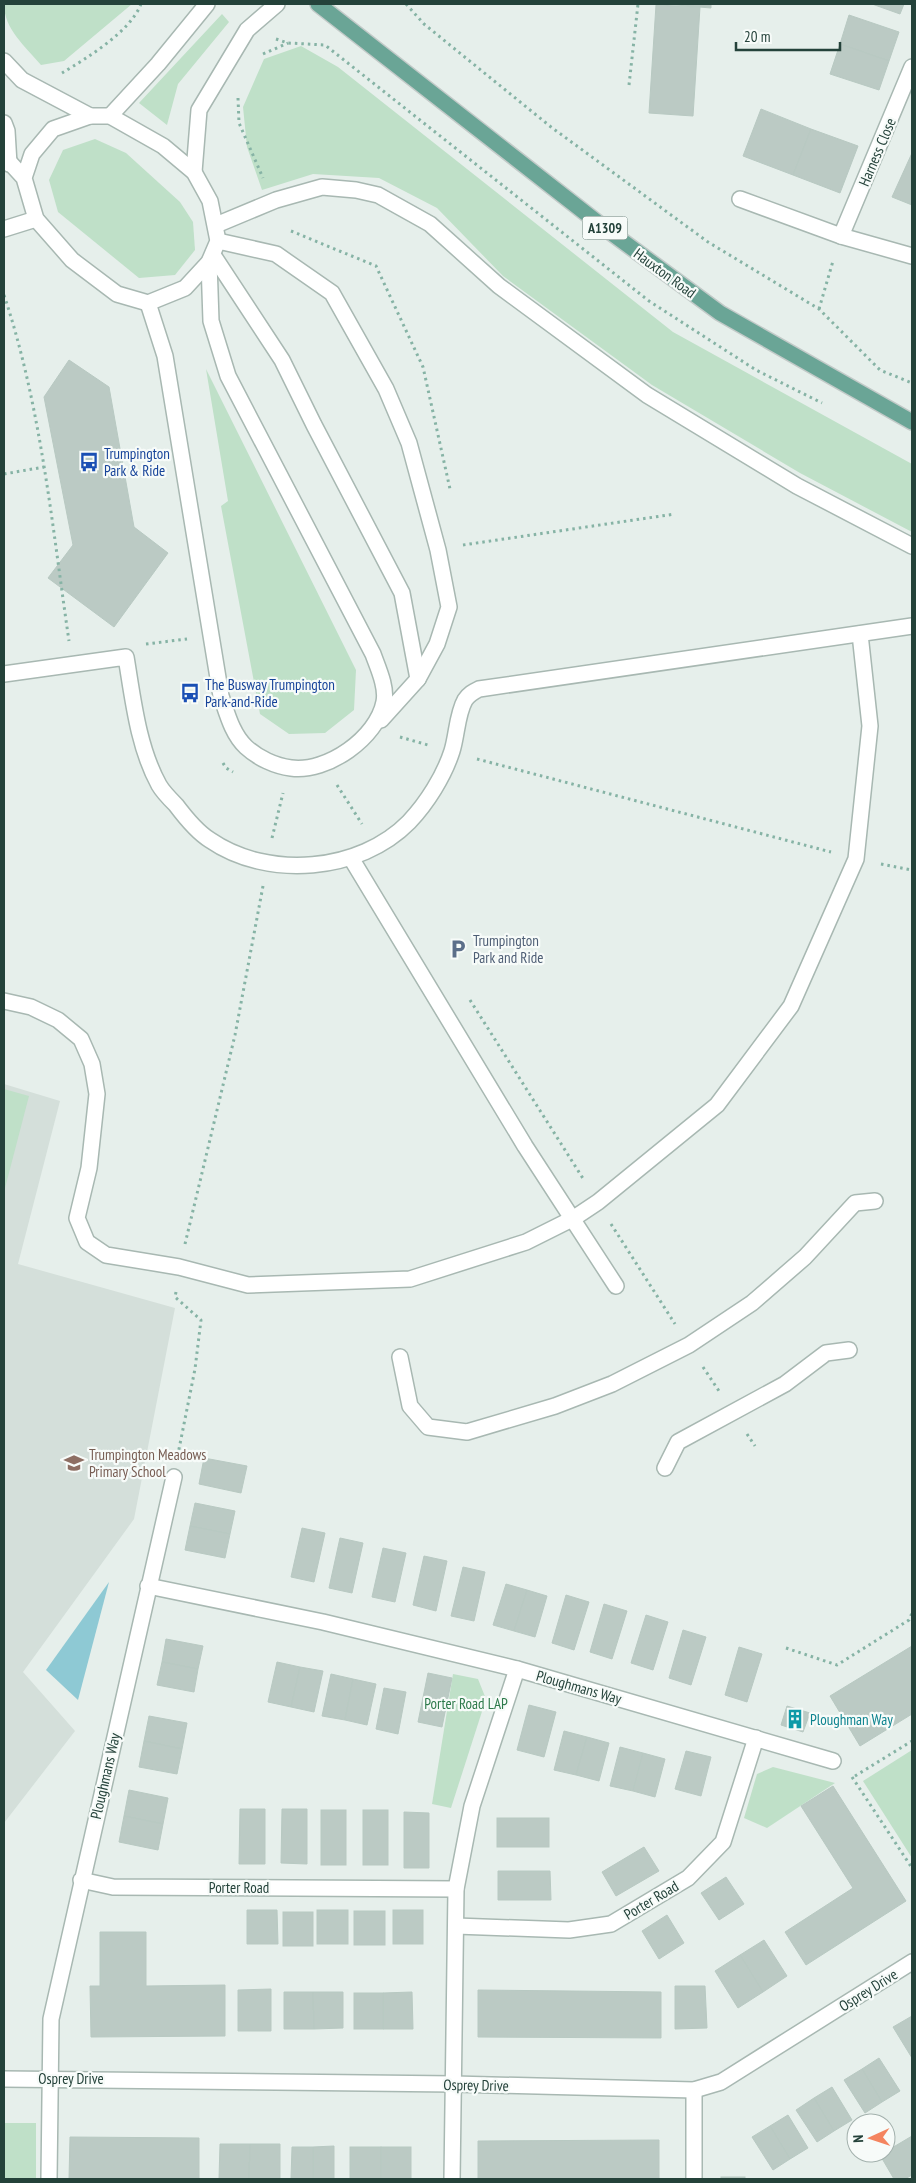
<svg xmlns="http://www.w3.org/2000/svg" width="916" height="2183" viewBox="0 0 916 2183" font-family="'PT Sans Narrow',sans-serif">
  <style>
    .built { fill: #d4dfda }
    .green { fill: #bfe0c8 }
    .water { fill: #8ec9d4 }
    .building { fill: #bbcac4; stroke: #b8c9c2 }
    .lines { fill: none; stroke-linecap: round; stroke-linejoin: round }
    .lane-casing { stroke: #a8b8b2; stroke-width: 18 }
    .street-casing { stroke: #a8b8b2; stroke-width: 18 }
    .primary-casing { stroke: #c2cac8; stroke-width: 18 }
    .path { stroke: #86b3a5; stroke-width: 3; stroke-dasharray: 2.5 4; stroke-linecap: butt }
    .lane { stroke: #fff; stroke-width: 15 }
    .street { stroke: #fff; stroke-width: 15 }
    .primary { stroke: #6aa596; stroke-width: 15 }
    .labels { text-anchor: middle; dominant-baseline: central; stroke-width: 4.5; stroke-linejoin: round; paint-order: stroke }
    .shield { fill: #f7fbf9; stroke: #637a73; stroke-width: 1 }
    .shield-label { font-size: 14px; font-weight: bold; fill: #24423a }
    .street-label { font-size: 15px; fill: #24423a; stroke: #f7fbf9 }
    .transit-label { font-size: 15px; fill: #164399; stroke: #f7fbf9; text-anchor: start }
    .service-label { font-size: 15px; fill: #4e5e75; stroke: #f7fbf9; text-anchor: start }
    .education-label { font-size: 15px; fill: #785e54; stroke: #f7fbf9; text-anchor: start }
    .park-label { font-size: 15px; fill: #2d7a4b; stroke: #f7fbf9 }
    .culture-label { font-size: 15px; fill: #0d838f; stroke: #f7fbf9; text-anchor: start }
  </style>
  <rect width="100%" height="100%" fill="#e6efeb"/>
  <polygon class="built" points="4,1084 60,1101 18,1264 175,1308 134,1519 23,1672 75,1731 4,1823"/>
  <g class="green">
    <path d="M4,4H132L64,61L41,65C25,46 4,29 4,4Z"/>
    <polygon points="222,14 229,22 178,84 167,125 139,103"/>
    <polygon points="301,46 338,67 673,332 912,464 912,532 800,473 652,385 503,276 437,208 379,178 313,174 262,190 247,147 243,107 264,59"/>
    <polygon points="95,139 126,153 180,202 193,222 195,250 175,275 139,278 58,212 49,180 63,150"/>
    <polygon points="206,369 356,670 354,710 325,733 289,734 260,714 221,506 228,501"/>
    <polygon points="4,1089 29,1096 4,1192"/>
    <polygon points="453,1674 478,1679 486,1699 451,1808 432,1804"/>
    <polygon points="912,1750 912,1858 863,1781"/>
    <polygon points="773,1767 835,1783 767,1828 744,1818 757,1774"/>
    <rect x="4" y="2123" width="32" height="56"/>
  </g>
  <polygon class="water" points="109,1582 78,1700 46,1670"/>
  <g class="building">
    <polygon points="665,4 711,4 711,8"/>
    <polygon points="872,4 904,4 900,14"/>
    <polygon points="656,5 700,7 693,116 649,113"/>
    <polygon points="849,15 899,32 889,61 840,44"/>
    <polygon points="840,44 889,61 879,90 830,74"/>
    <polygon points="761,109 811,129 793,175 743,156"/>
    <polygon points="811,129 858,146 840,193 793,175"/>
    <polygon points="912,153 912,205 892,197"/>
    <polygon points="69,360 109,387 134,527 168,553 114,627 48,578 73,545 44,397"/>
    <polygon points="204,1458 247,1466 241,1493 199,1484"/>
    <polygon points="195,1503 235,1511 230,1534 190,1526"/>
    <polygon points="190,1526 230,1534 225,1558 185,1550"/>
    <polygon points="302,1528 325,1533 314,1582 291,1577"/>
    <polygon points="340,1538 363,1543 352,1593 329,1588"/>
    <polygon points="383,1548 406,1553 395,1602 372,1597"/>
    <polygon points="424,1556 447,1561 436,1611 413,1605"/>
    <polygon points="463,1567 485,1572 474,1621 451,1616"/>
    <polygon points="506,1584 527,1590 514,1631 493,1625"/>
    <polygon points="527,1590 547,1596 535,1637 514,1631"/>
    <polygon points="566,1595 589,1602 574,1650 552,1643"/>
    <polygon points="604,1604 627,1611 612,1659 590,1652"/>
    <polygon points="646,1615 668,1622 653,1670 631,1663"/>
    <polygon points="683,1630 706,1637 691,1685 669,1678"/>
    <polygon points="166,1639 203,1646 198,1669 162,1662"/>
    <polygon points="912,1646 912,1714 860,1746 830,1696"/>
    <polygon points="739,1647 762,1654 747,1702 725,1695"/>
    <polygon points="162,1662 198,1669 194,1692 157,1685"/>
    <polygon points="277,1662 300,1667 291,1707 268,1702"/>
    <polygon points="300,1667 323,1671 314,1712 291,1707"/>
    <polygon points="428,1673 452,1678 442,1727 418,1722"/>
    <polygon points="331,1674 353,1679 345,1720 322,1716"/>
    <polygon points="353,1679 376,1684 367,1725 345,1720"/>
    <polygon points="384,1688 406,1692 398,1734 376,1729"/>
    <polygon points="529,1705 556,1712 544,1757 517,1750"/>
    <polygon points="787,1706 810,1713 803,1732 781,1725"/>
    <polygon points="149,1716 187,1723 182,1749 144,1741"/>
    <polygon points="564,1731 587,1737 576,1775 554,1770"/>
    <polygon points="587,1737 609,1743 599,1781 576,1775"/>
    <polygon points="144,1741 182,1749 177,1774 139,1767"/>
    <polygon points="620,1747 643,1753 633,1791 610,1786"/>
    <polygon points="686,1751 711,1757 701,1796 675,1789"/>
    <polygon points="643,1753 665,1759 655,1797 633,1791"/>
    <polygon points="833,1786 906,1901 806,1965 785,1932 853,1888 801,1806"/>
    <polygon points="129,1790 168,1798 163,1824 124,1816"/>
    <polygon points="240,1809 265,1809 265,1864 239,1864"/>
    <polygon points="282,1809 307,1809 307,1864 281,1863"/>
    <rect x="321" y="1810" width="25" height="55"/>
    <rect x="363" y="1810" width="25" height="55"/>
    <polygon points="404,1812 429,1813 429,1868 404,1868"/>
    <polygon points="124,1816 163,1824 158,1850 119,1842"/>
    <rect x="497" y="1818" width="52" height="29"/>
    <polygon points="644,1847 659,1871 616,1896 602,1872"/>
    <polygon points="498,1871 550,1871 551,1900 498,1900"/>
    <polygon points="726,1877 744,1904 719,1920 701,1893"/>
    <polygon points="247,1910 277,1910 278,1944 247,1944"/>
    <rect x="317" y="1910" width="31" height="34"/>
    <rect x="393" y="1910" width="30" height="34"/>
    <rect x="354" y="1911" width="31" height="34"/>
    <rect x="283" y="1912" width="30" height="34"/>
    <polygon points="667,1915 684,1943 659,1959 642,1931"/>
    <polygon points="100,1932 146,1932 146,1986 225,1985 225,2036 91,2037 90,1986 100,1986"/>
    <polygon points="764,1940 787,1976 763,1992 740,1955"/>
    <polygon points="740,1955 763,1992 738,2008 715,1971"/>
    <polygon points="675,1986 705,1986 707,2028 675,2029"/>
    <polygon points="271,1989 271,2031 238,2031 238,1990"/>
    <polygon points="478,1990 661,1992 661,2038 478,2037"/>
    <polygon points="284,1992 313,1992 314,2029 284,2029"/>
    <polygon points="313,1992 343,1992 343,2028 314,2029"/>
    <polygon points="412,1992 413,2029 383,2029 383,1993"/>
    <rect x="354" y="1993" width="29" height="36"/>
    <polygon points="912,2016 912,2058 893,2027"/>
    <polygon points="879,2058 900,2091 882,2102 862,2069"/>
    <polygon points="862,2069 882,2102 865,2113 844,2080"/>
    <polygon points="832,2087 852,2120 834,2131 814,2098"/>
    <polygon points="814,2098 834,2131 817,2142 796,2110"/>
    <polygon points="788,2115 808,2148 790,2159 770,2126"/>
    <polygon points="770,2126 790,2159 773,2170 752,2137"/>
    <polygon points="912,2136 912,2175 905,2179 894,2179 880,2155"/>
    <polygon points="70,2137 199,2138 199,2179 69,2179"/>
    <polygon points="659,2140 659,2179 478,2179 478,2141"/>
    <polygon points="220,2144 250,2144 249,2179 219,2179"/>
    <polygon points="250,2144 280,2144 280,2179 249,2179"/>
    <polygon points="334,2146 334,2179 313,2179 313,2147"/>
    <polygon points="292,2147 313,2147 313,2179 291,2179"/>
    <rect x="350" y="2147" width="31" height="32"/>
    <rect x="381" y="2147" width="30" height="32"/>
    <rect x="721" y="2177" width="24" height="2"/>
  </g>
  <g class="lines">
    <defs>
      <g id="lane">
        <polyline points="4,123 7,131 9,164"/>
        <polyline points="216,225 276,200 322,187 356,190 378,195 430,224 499,286 647,395 797,486 912,546"/>
        <polyline points="4,229 36,219"/>
        <polyline points="218,241 276,254 332,293 386,389 409,443 438,550 449,607 437,644 418,679"/>
        <polyline points="213,255 282,360 314,425 402,593 418,679 381,720"/>
        <path d="M148,303L165,356L221,696C227,713 232,734 246,747C258,758 275,766 291,768C327,773 377,738 384,702C387,687 378,668 373,654L228,376L211,321L209,262"/>
        <path d="M4,674L126,657C133,699 138,747 159,785C163,792 170,799 176,805C185,817 197,832 210,840C268,880 360,872 409,822C427,803 444,776 452,751C457,735 457,714 465,700C469,694 473,692 479,689L912,626"/>
        <polyline points="351,858 525,1146 616,1286"/>
        <polyline points="4,1001 31,1007 58,1020 81,1039 92,1064 97,1094 89,1168 77,1218 87,1242 106,1255 179,1267 248,1285 410,1279 526,1242 574,1218 598,1202 717,1105 791,1006 856,859 870,726 860,634"/>
        <polyline points="400,1357 410,1406 428,1427 467,1432 555,1406 612,1384 689,1345 752,1303 805,1257 855,1203 875,1201"/>
        <polyline points="665,1468 678,1442 785,1384 826,1353 849,1350"/>
      </g>
      <g id="street">
        <polyline points="4,61 22,80 90,116"/>
        <polyline points="110,116 158,64 207,4"/>
        <polyline points="4,156 24,178 36,219 72,260 117,294 148,303 185,288 209,262 218,241 210,201 194,172 163,146 110,116 90,116 53,129 32,154 24,178"/>
        <polyline points="194,172 199,110 247,30 277,4"/>
        <polyline points="740,199 841,236 912,256"/>
        <polyline points="841,236 912,67"/>
        <polyline points="148,1586 323,1622 517,1669 833,1761"/>
        <polyline points="81,1880 113,1887 456,1889"/>
        <polyline points="456,1926 569,1930 611,1924 688,1878 723,1842 756,1738"/>
        <polyline points="4,2079 454,2084 694,2090 721,2082 912,1962"/>
        <polyline points="49,2179 51,2019 174,1477"/>
        <polyline points="452,2179 456,1889 472,1806 517,1669"/>
        <polyline points="694,2179 694,2090"/>
      </g>
      <polyline id="primary" points="318,4 602,226 720,313 912,422"/>
    </defs>
    <use href="#lane" class="lane-casing"/>
    <use href="#street" class="street-casing"/>
    <use href="#primary" class="primary-casing"/>
    <g class="path">
      <polyline points="406,4 424,24 551,127 708,242 819,309 880,370 912,383"/>
      <polyline points="276,39 288,43 325,45 649,301 756,370 822,403"/>
      <polyline points="263,54 288,43"/>
      <path d="M62,73C87,58 130,32 141,4"/>
      <polyline points="629,85 638,4"/>
      <polyline points="238,98 239,123 263,178"/>
      <polyline points="291,231 376,266 423,367 450,489"/>
      <path d="M4,295C41,406 52,525 69,641"/>
      <polyline points="819,309 833,261"/>
      <polyline points="4,474 44,467"/>
      <polyline points="463,545 675,514"/>
      <polyline points="146,644 187,639"/>
      <polyline points="400,737 428,745"/>
      <polyline points="477,759 831,852"/>
      <polyline points="223,763 226,768 233,772"/>
      <polyline points="337,785 362,824"/>
      <polyline points="272,838 283,793"/>
      <polyline points="881,864 912,870"/>
      <polyline points="470,1000 584,1180"/>
      <polyline points="611,1224 675,1324"/>
      <polyline points="185,1244 235,1035 263,886"/>
      <polyline points="176,1292 175,1297 201,1320 195,1369 178,1454"/>
      <polyline points="703,1367 719,1391"/>
      <polyline points="747,1434 755,1446"/>
      <polyline points="786,1648 837,1665 909,1620 912,1613"/>
      <polyline points="855,1776 912,1741"/>
      <polyline points="852,1777 912,1868"/>
    </g>
    <use href="#lane" class="lane"/>
    <use href="#street" class="street"/>
    <use href="#primary" class="primary"/>
  </g>
  <defs>
    <symbol id="bus-bare" viewBox="-9 -9 18 18"><path d="M-5-6H5V4H4V6H2V4H-2V6H-4V4H-5ZM-3.5-4V0h7V-4ZM-3.5 1.2v1.5H-2V1.2ZM2 1.2v1.5H3.5V1.2Z" fill="#1a4fb4" stroke="#f7fbf9" stroke-width="2.5" paint-order="stroke"/></symbol>
    <symbol id="parking-bare" viewBox="-9 -9 18 18"><path d="M-3.5-5.5H1a3.5 3.5 0 0 1 0 7H-1V5.5H-3.5ZM-1-3.4V-.6H.8a1.4 1.4 0 0 0 0-2.8Z" fill="#5c6f8a" stroke="#f7fbf9" stroke-width="2.5" paint-order="stroke"/></symbol>
    <symbol id="school-bare" viewBox="-9 -9 18 18"><path d="M0-5L7-2L0 1L-7-2ZM-4 1L0 2.5L4 1V4Q0 6-4 4Z" fill="#8d6e63" stroke="#f7fbf9" stroke-width="2.5" paint-order="stroke"/></symbol>
    <symbol id="building-bare" viewBox="-9 -9 18 18"><path d="M-4-6H4V6H1V3H-1V6H-4ZM-2.5-4.3h1.7v1.8h-1.7ZM.8-4.3h1.7v1.8H.8ZM-2.5-1h1.7V.8h-1.7ZM.8-1h1.7V.8H.8Z" fill="#0f9aa8" stroke="#f7fbf9" stroke-width="2.5" paint-order="stroke"/></symbol>
  </defs>
  <g fill-rule="evenodd">
    <use href="#bus-bare" x="75" y="448" width="28" height="28"/>
    <use href="#bus-bare" x="176" y="679" width="28" height="28"/>
    <use href="#parking-bare" x="444" y="935" width="28" height="28"/>
    <use href="#school-bare" x="60" y="1449" width="28" height="28"/>
    <use href="#building-bare" x="781" y="1705" width="28" height="28"/>
  </g>
  <g class="labels">
    <rect class="shield" x="582.5" y="216.5" width="45" height="23" rx="4"/>
    <g class="shield-label">
      <text x="605" y="228">A1309</text>
    </g>
    <g class="street-label">
      <text transform="translate(877 152) rotate(-67)">Harness Close</text>
      <text transform="translate(665 273) rotate(36)">Hauxton Road</text>
      <text transform="translate(579 1687) rotate(16)">Ploughmans Way</text>
      <text transform="translate(105 1776) rotate(-77)">Ploughmans Way</text>
      <text x="239" y="1887">Porter Road</text>
      <text transform="translate(651 1900) rotate(-31)">Porter Road</text>
      <text transform="translate(868 1990) rotate(-32)">Osprey Drive</text>
      <text x="71" y="2078">Osprey Drive</text>
      <text transform="translate(476 2085) rotate(1)">Osprey Drive</text>
    </g>
    <g class="transit-label">
      <text x="104" y="453">Trumpington<tspan x="104" dy="17">Park &amp; Ride</tspan></text>
      <text x="205" y="684">The Busway Trumpington<tspan x="205" dy="17">Park-and-Ride</tspan></text>
    </g>
    <g class="service-label">
      <text x="473" y="940">Trumpington<tspan x="473" dy="17">Park and Ride</tspan></text>
    </g>
    <g class="education-label">
      <text x="89" y="1454">Trumpington Meadows<tspan x="89" dy="17">Primary School</tspan></text>
    </g>
    <g class="park-label">
      <text x="466" y="1703">Porter Road LAP</text>
    </g>
    <g class="culture-label">
      <text x="810" y="1719">Ploughman Way</text>
    </g>
  </g>
  <rect width="916" height="2183" fill="none" stroke="#24423a" stroke-width="10"/>
  <g transform="translate(871 2138) rotate(267)"><circle r="24" fill="#f7fbf9" stroke="#a3b1ad"/>
  <path d="M0-4L9 19L0 12L-9 19Z" fill="#f4845f"/>
  <text y="-8" font-size="14" font-weight="bold" text-anchor="middle" fill="#24423a">N</text>
  </g>
  <path d="M736 42v8h104v-8" fill="none" stroke="#24423a" stroke-width="2.5"/>
  <text x="744" y="42" font-size="15" fill="#24423a" stroke="#f7fbf9" stroke-width="4" paint-order="stroke">20 m</text>
</svg>
